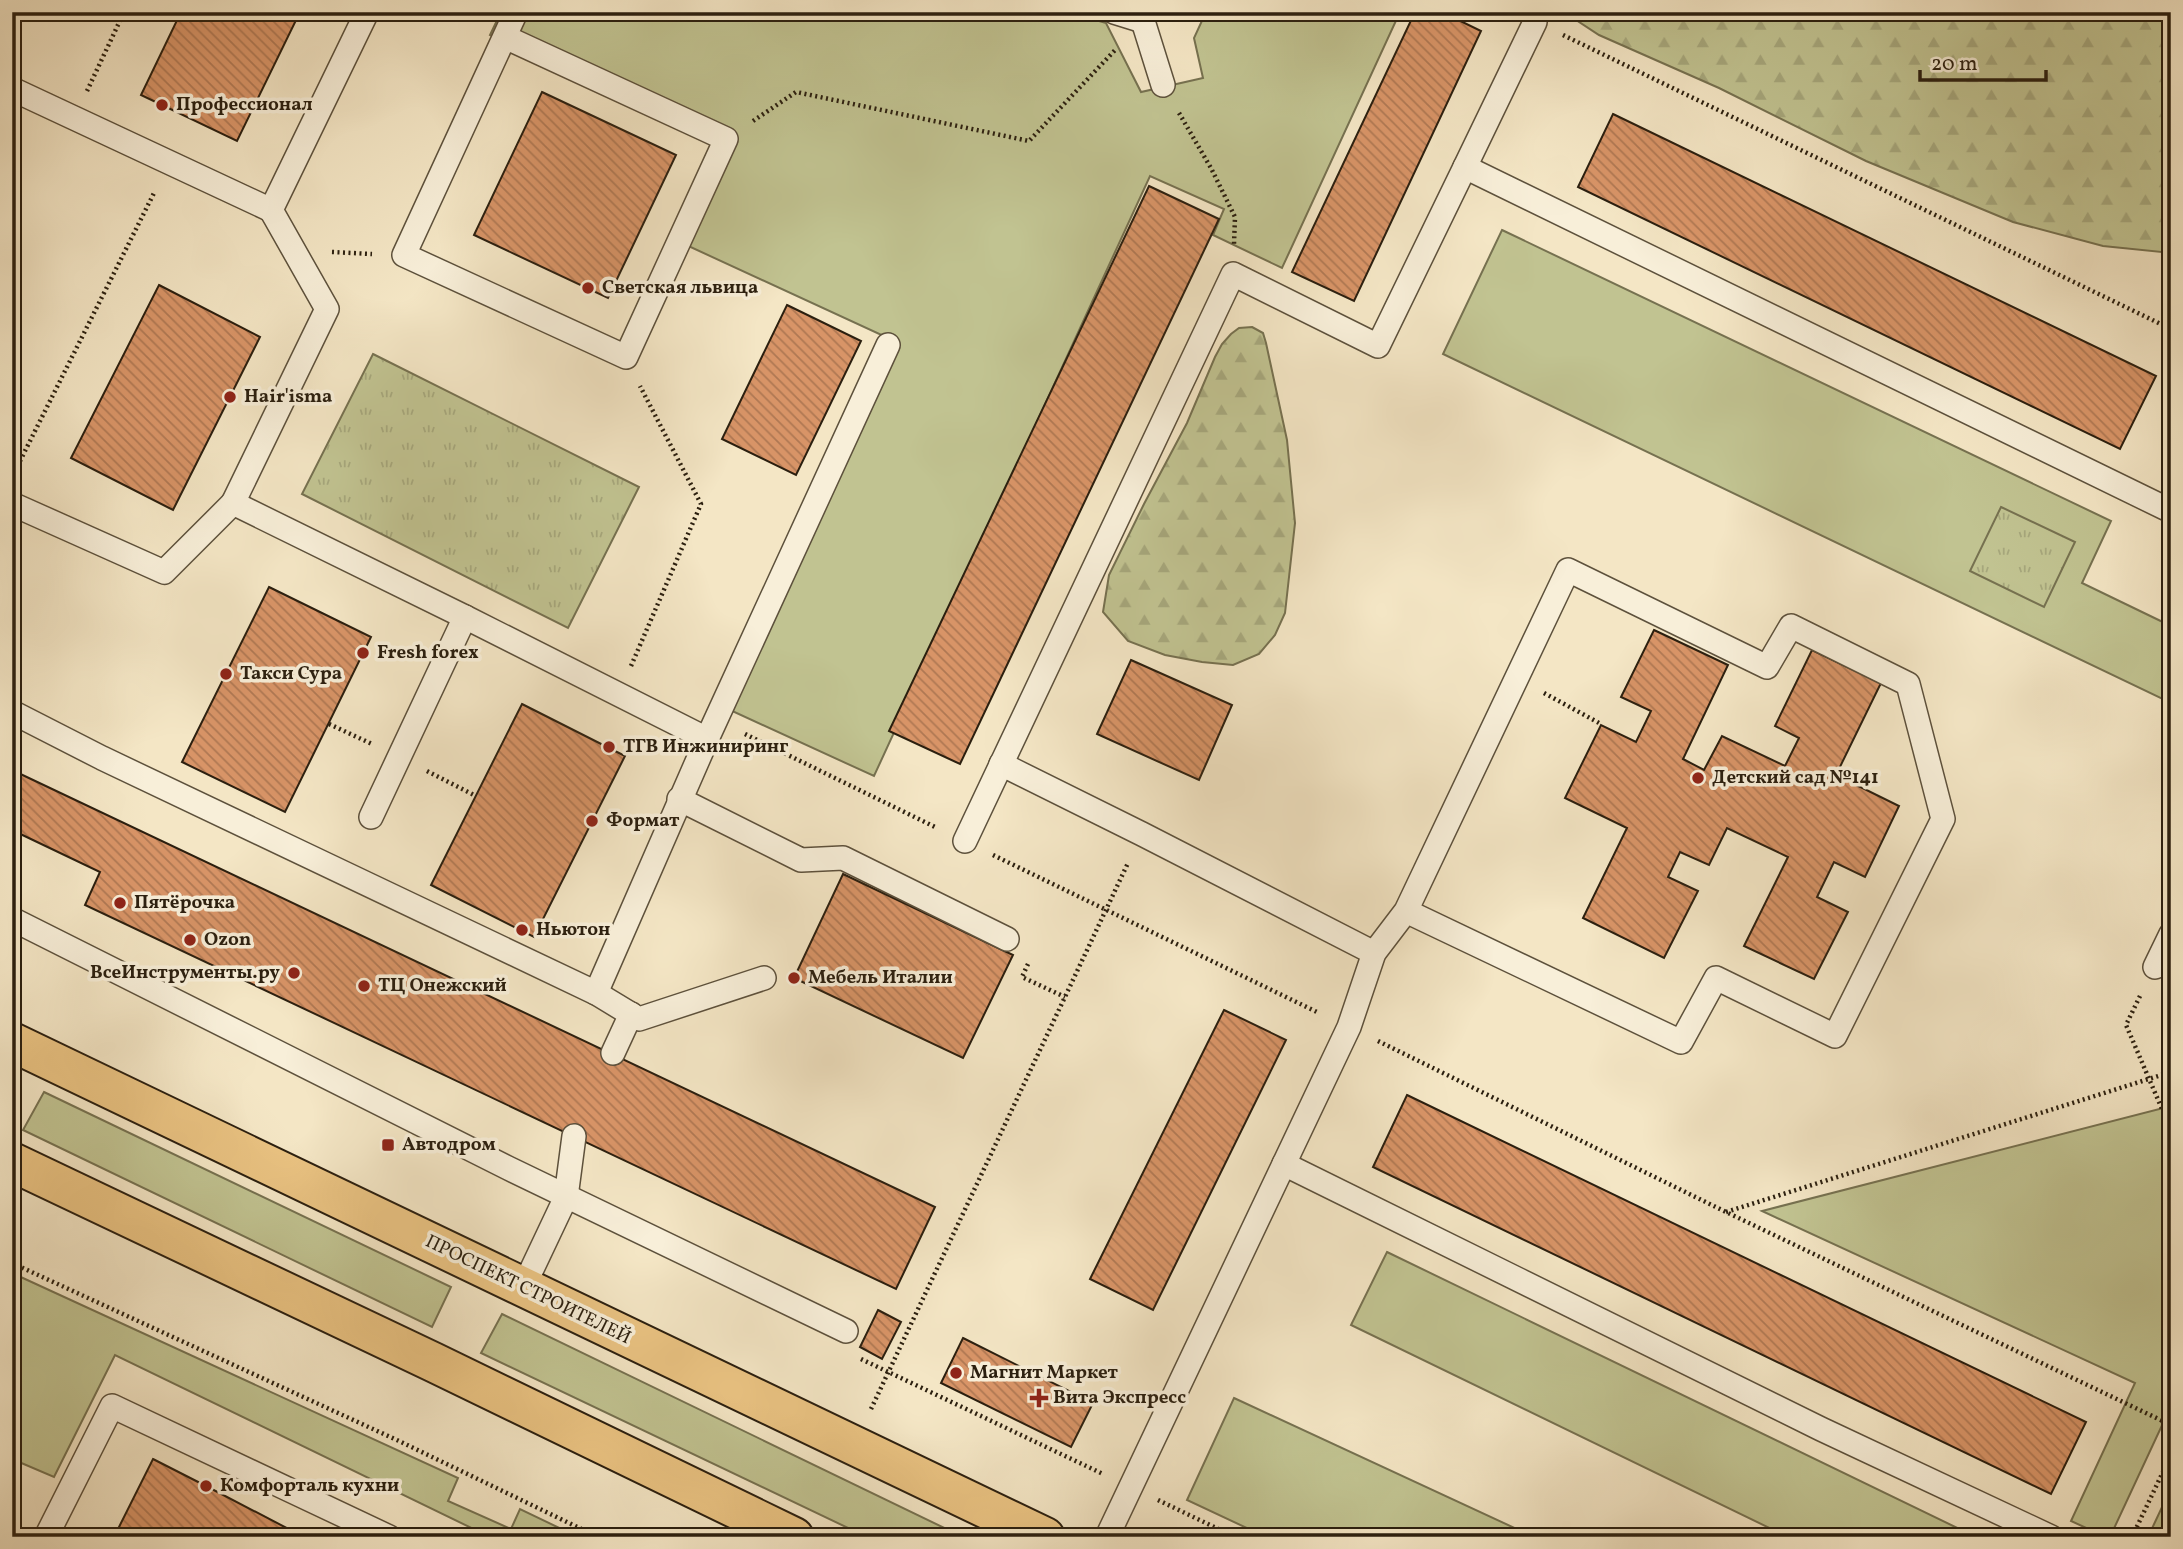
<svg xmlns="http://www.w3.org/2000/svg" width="2183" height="1549" viewBox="0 0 2183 1549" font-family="Vollkorn,serif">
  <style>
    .grass { fill: #c1c391; stroke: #767150; stroke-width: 2 }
    .forest { fill: url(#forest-firs); stroke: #767150; stroke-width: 2 }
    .park { fill: url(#park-tufts); stroke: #767150; stroke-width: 2 }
    .building { fill: url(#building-back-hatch); stroke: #2b1f0f; stroke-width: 2 }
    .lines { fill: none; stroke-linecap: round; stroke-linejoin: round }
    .lane-casing { stroke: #5d513c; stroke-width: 26 }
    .primary-casing { stroke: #2b1f0f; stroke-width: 42 }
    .path { stroke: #2b1f0f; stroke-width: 4.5; stroke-dasharray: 2 3.5; stroke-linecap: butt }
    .lane { stroke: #f8efd9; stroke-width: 23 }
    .primary { stroke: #eac382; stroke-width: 38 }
    .poi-dot { fill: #8f2418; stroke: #f8efd9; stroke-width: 2.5 }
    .labels { text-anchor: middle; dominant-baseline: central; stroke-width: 7; stroke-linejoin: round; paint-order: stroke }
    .poi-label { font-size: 19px; font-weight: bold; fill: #2b1f0f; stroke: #f8efd9; text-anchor: start }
    .street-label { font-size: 19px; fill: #2b1f0f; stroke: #f8efd9 }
  </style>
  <defs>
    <pattern id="forest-firs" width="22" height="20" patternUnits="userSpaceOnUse" patternTransform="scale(1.75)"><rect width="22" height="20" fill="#c1c391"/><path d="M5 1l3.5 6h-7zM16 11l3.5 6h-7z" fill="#a6a77c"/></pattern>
    <pattern id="park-tufts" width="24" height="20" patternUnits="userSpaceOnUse" patternTransform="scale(1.75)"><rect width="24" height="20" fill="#c1c391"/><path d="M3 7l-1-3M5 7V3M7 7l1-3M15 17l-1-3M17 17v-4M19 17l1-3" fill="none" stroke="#a6a77c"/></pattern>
    <pattern id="building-back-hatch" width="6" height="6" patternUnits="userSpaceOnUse" patternTransform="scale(1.75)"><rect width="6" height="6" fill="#d89467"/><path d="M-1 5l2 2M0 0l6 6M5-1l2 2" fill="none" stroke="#af7853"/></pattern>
  </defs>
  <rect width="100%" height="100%" fill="#f4e6c5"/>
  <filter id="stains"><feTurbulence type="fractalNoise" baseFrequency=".00286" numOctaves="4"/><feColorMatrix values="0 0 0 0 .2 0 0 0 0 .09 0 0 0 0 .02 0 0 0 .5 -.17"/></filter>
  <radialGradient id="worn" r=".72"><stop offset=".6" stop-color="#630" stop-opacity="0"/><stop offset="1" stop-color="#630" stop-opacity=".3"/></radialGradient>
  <g class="grass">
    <polygon points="501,12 1068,12 1106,23 1141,92 1203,78 1194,38 1206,12 1400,12 1282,268 1213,235 1224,209 1150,176 874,776 730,710 899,343 684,244 729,144 490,35"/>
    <polygon points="1502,230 2111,521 2082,583 2171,626 2171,703 1443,354"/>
    <polygon points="44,1092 451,1287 432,1327 23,1130"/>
    <polygon points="2171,1106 2171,1406 2110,1537 2106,1537 2071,1521 2135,1383 1762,1211"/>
    <polygon points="1387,1252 1976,1537 1788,1537 1351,1325"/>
    <polygon points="12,1273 458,1478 448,1501 511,1529 520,1509 578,1537 490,1537 115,1355 54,1477 12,1459"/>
    <polygon points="502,1314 963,1537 867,1537 481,1353"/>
    <polygon points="1234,1398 1534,1537 1266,1537 1187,1500"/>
    <polygon points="2171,1488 2171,1537 2148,1537"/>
  </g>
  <g class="forest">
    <polygon points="1564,12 2171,12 2171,253 2103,246 2013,222 1866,161 1719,88 1599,35"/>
    <polygon points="1252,327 1263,333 1266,343 1287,440 1295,523 1285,613 1275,635 1259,654 1233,665 1202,662 1165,655 1128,641 1103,612 1109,575 1144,504 1187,423 1215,357 1222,344 1231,334 1239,328"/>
  </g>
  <g class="park">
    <polygon points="373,354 639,487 568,628 302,494"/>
    <polygon points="2001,507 2075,542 2044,607 1970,571"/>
  </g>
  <g class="building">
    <polygon points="181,12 300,12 237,141 141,95"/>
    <polygon points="1415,12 1442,12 1481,31 1354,301 1292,272"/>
    <polygon points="542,92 676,155 608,298 474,235"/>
    <polygon points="1613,114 2156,376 2120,449 1578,187"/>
    <polygon points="1149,186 1219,219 960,764 889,731"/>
    <polygon points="159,285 260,337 173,510 71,458"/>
    <polygon points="787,305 861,341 796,475 722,439"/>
    <polygon points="269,587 371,637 285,812 182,762"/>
    <polygon points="1654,630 1728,665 1683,759 1704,770 1722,736 1785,766 1799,738 1775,726 1812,650 1881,683 1836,775 1899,806 1865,877 1834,862 1817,897 1848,912 1814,979 1744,946 1788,857 1727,828 1709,865 1680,852 1668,877 1698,891 1664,958 1583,918 1627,828 1565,798 1601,725 1636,742 1651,711 1621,697"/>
    <polygon points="1131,660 1232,705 1199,780 1097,734"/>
    <polygon points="522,704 625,756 534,937 431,885"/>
    <polygon points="12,770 935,1207 896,1289 85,905 100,872 12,830"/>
    <polygon points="843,874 1013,955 963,1058 794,978"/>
    <polygon points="1224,1010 1286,1040 1153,1310 1090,1279"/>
    <polygon points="1407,1095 2086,1422 2051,1494 1373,1167"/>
    <polygon points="878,1310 901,1322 882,1359 860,1347"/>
    <polygon points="963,1338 1093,1403 1071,1447 941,1383"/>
    <polygon points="153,1459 206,1486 304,1537 114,1537"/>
  </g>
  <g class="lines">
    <defs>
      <g id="lane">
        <polyline points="1114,12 1143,21"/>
        <polyline points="1145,12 1143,21 1163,85"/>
        <polyline points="505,37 726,139 626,357 404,255 516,12"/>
        <polyline points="12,89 271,210"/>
        <polyline points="1465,167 1535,22"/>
        <polyline points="233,503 327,309 271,210 367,12"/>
        <polyline points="12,504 164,572 233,503 465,617 707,739 596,993"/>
        <polyline points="12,712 102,758 596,993 639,1019 764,978"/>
        <polyline points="707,739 888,345"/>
        <polyline points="1001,764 1142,834 1374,953"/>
        <polyline points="679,799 801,860 843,858 1007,939"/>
        <polyline points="371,817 465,617"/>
        <polyline points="965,841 1233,274 1378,346 1465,167 2171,511"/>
        <polyline points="12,919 508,1168 846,1331"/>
        <polyline points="2155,967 2171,934"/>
        <polyline points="613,1053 631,1014"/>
        <polyline points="1284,1164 1821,1429 2051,1537"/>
        <polyline points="523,1288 566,1197 574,1136"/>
        <polyline points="46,1537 112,1406 389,1537"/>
        <polyline points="1107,1537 1349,1027 1374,953 1406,911 1681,1042 1716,978 1835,1036 1943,819 1908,684 1791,626 1767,667 1568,570 1406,911"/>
      </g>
      <g id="primary">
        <polyline points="12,1042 1045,1537"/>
        <polyline points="12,1162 433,1362 794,1537"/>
      </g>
    </defs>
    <use href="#lane" class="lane-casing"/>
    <use href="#primary" class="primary-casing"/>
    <g class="path">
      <polyline points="1563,35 2171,329"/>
      <polyline points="87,91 124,12"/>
      <polyline points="1179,113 1211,168 1235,217 1234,244"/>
      <polyline points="753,121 796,92 1029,141 1117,48"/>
      <polyline points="332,252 372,254"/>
      <polyline points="15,471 155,191"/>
      <polyline points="631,666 701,504 640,386"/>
      <polyline points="1544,693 1601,724"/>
      <polyline points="329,724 372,744"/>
      <polyline points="745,734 935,827"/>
      <polyline points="427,771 476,796"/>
      <polyline points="993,855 1319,1013"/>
      <polyline points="1028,964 1022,977 1065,997"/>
      <polyline points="2140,996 2126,1025 2171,1130"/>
      <polyline points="1378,1041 1726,1212 2171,1425"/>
      <polyline points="1726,1212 2171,1072"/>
      <polyline points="12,1263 399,1441 598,1537"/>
      <polyline points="861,1359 1103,1474"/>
      <polyline points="871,1409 1128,863"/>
      <polyline points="1158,1500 1235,1537"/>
      <polyline points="2132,1537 2171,1455"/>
    </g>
    <use href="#lane" class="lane"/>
    <use href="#primary" class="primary"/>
  </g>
  <g class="poi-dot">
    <circle cx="162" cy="105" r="7"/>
    <circle cx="588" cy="288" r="7"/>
    <circle cx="230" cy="397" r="7"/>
    <circle cx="363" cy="653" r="7"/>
    <circle cx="226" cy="674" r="7"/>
    <circle cx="609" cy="747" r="7"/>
    <circle cx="1698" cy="778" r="7"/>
    <circle cx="592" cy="821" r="7"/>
    <circle cx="120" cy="903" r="7"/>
    <circle cx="522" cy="930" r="7"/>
    <circle cx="190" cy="940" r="7"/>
    <circle cx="294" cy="973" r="7"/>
    <circle cx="794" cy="978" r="7"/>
    <circle cx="364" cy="986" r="7"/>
    <rect x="381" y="1138" width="14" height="14" rx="3.5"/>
    <circle cx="956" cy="1373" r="7"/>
    <path d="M1035.5 1387.5h7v7h7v7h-7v7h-7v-7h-7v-7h7z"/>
    <circle cx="206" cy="1486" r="7"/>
  </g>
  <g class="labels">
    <g class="poi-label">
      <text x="176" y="105">Профессионал</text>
      <text x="602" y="288">Светская львица</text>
      <text x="244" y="397">Hair'isma</text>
      <text x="377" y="653">Fresh forex</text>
      <text x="240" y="674">Такси Сура</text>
      <text x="623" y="747">ТГВ Инжиниринг</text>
      <text x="1712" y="778">Детский сад №141</text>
      <text x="606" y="821">Формат</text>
      <text x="134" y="903">Пятёрочка</text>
      <text x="536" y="930">Ньютон</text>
      <text x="204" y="940">Ozon</text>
      <text x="280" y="973" text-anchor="end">ВсеИнструменты.ру</text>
      <text x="808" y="978">Мебель Италии</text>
      <text x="378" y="986">ТЦ Онежский</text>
      <text x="402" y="1145">Автодром</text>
      <text x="970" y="1373">Магнит Маркет</text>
      <text x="1053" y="1398">Вита Экспресс</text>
      <text x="220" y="1486">Комфорталь кухни</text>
    </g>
    <g class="street-label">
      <text transform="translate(528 1290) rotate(26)">ПРОСПЕКТ СТРОИТЕЛЕЙ</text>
    </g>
  </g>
  <rect width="2183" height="1549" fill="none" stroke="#f4e6c5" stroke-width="42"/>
  <rect x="14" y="14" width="2155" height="1521" fill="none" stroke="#2b1f0f" stroke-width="3.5"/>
  <rect x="21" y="21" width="2141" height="1507" fill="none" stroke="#2b1f0f" stroke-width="2"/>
  <path d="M1920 70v10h126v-10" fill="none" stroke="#2b1f0f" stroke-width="3.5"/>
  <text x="1931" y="70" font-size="21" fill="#2b1f0f" stroke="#f8efd9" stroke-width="5" paint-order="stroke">20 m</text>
  <rect width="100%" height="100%" filter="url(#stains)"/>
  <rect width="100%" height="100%" fill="url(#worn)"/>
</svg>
